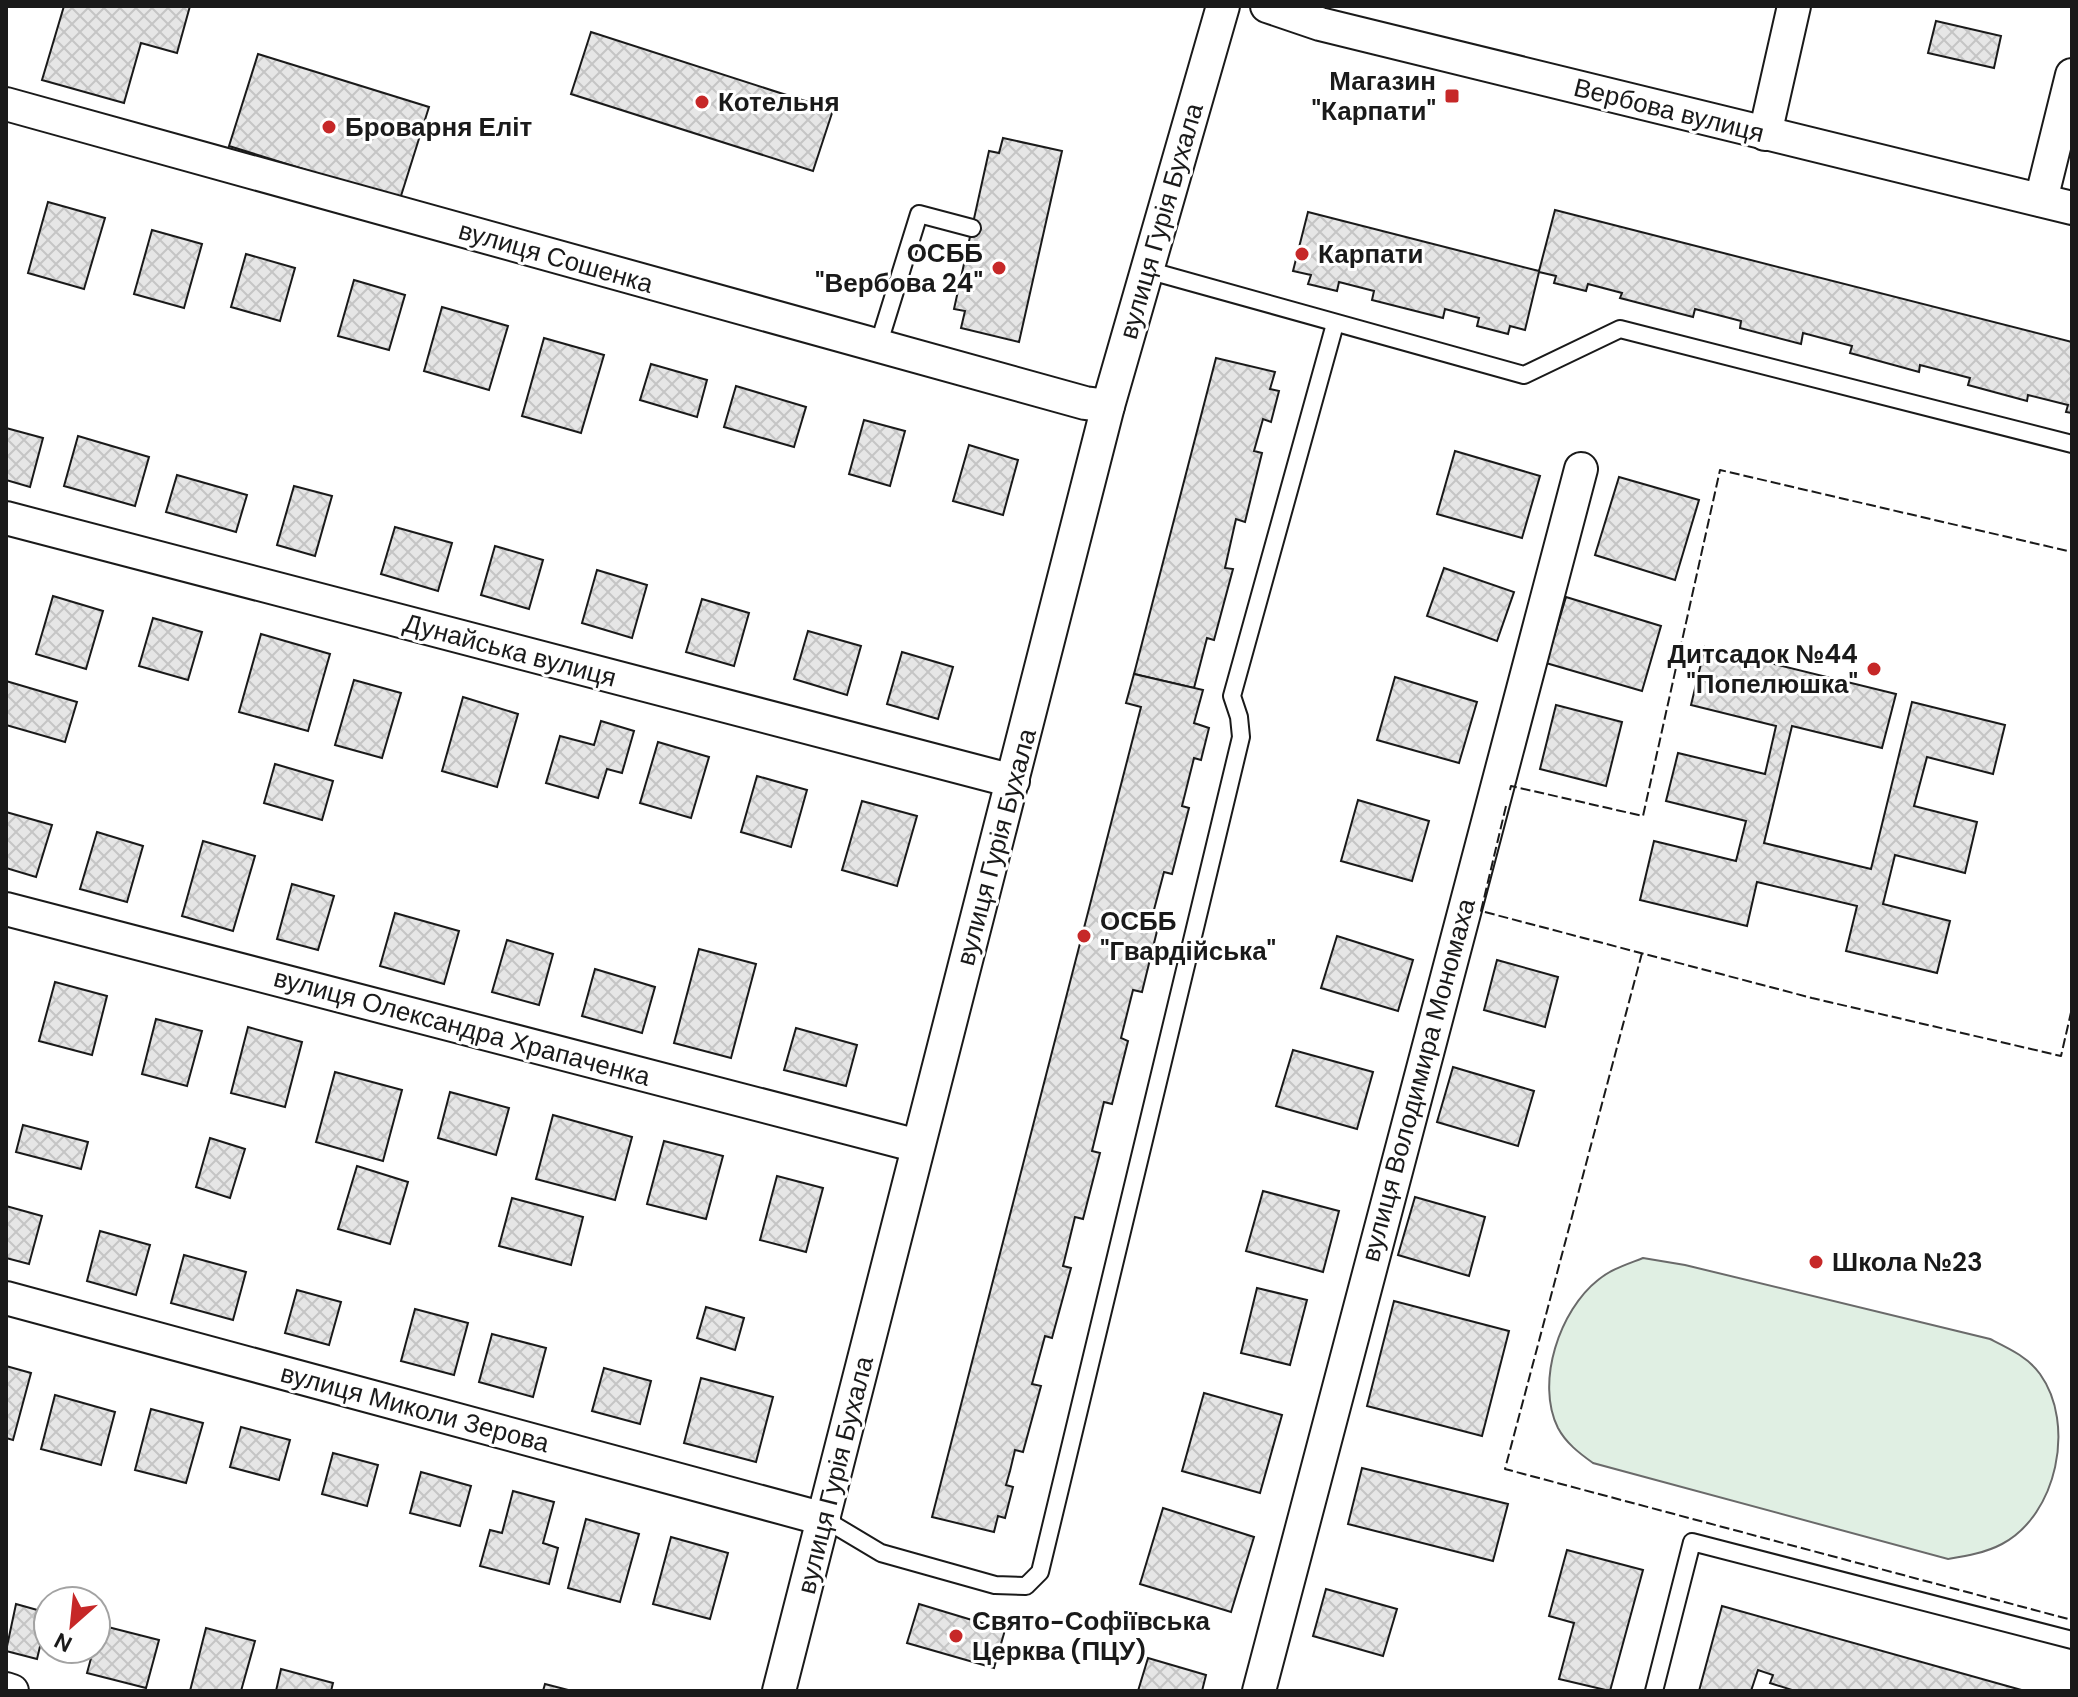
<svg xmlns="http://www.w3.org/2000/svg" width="2078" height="1697" viewBox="0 0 2078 1697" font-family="'DM Sans',sans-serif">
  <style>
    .garden { fill: #e0efe3; stroke: #6a6a6a; stroke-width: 2 }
    .building { fill: url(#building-cross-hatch); stroke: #1a1a1a; stroke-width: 2 }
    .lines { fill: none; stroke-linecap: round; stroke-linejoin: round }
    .lane-casing { stroke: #1a1a1a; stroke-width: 20 }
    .street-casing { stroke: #1a1a1a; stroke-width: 36 }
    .lane { stroke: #fff; stroke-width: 16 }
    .street { stroke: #fff; stroke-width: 32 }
    .fence { stroke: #1a1a1a; stroke-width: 2; stroke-dasharray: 10 4; stroke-linecap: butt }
    .poi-dot { fill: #c62828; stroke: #fff; stroke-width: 3 }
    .labels { text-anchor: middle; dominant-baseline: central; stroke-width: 6; stroke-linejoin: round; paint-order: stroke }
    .poi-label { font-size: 26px; font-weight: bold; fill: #1a1a1a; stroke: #fff; text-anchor: start }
    .street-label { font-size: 26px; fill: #1a1a1a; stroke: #fff }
  </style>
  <defs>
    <pattern id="building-cross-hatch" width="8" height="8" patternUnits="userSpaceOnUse" patternTransform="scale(2)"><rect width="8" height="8" fill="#e6e6e6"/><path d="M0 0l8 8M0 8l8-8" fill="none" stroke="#c5c5c5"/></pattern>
  </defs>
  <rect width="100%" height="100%" fill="#fff"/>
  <path class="garden" d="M1643,1258L1685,1265L1990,1339C2008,1348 2028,1357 2040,1374C2076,1424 2057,1515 2002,1544C1985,1553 1966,1556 1948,1559L1593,1463C1579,1453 1566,1443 1558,1428C1535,1382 1560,1310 1598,1280C1611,1269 1628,1264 1643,1258Z"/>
  <g class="building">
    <polygon points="64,6 190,6 177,53 141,43 124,103 42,80"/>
    <polygon points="1936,21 2001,36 1994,68 1928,53"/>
    <polygon points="591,32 833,110 813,171 571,94"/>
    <polygon points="258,54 429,107 400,199 229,146"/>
    <polygon points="1003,138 1062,151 1019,342 961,328 965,311 954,309 989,151 999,153"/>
    <polygon points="48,202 105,218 84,289 28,273"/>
    <polygon points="1555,210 2072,342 2072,413 2066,412 2068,405 2028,395 2027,401 1968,385 1970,378 1920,365 1919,372 1850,353 1852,346 1803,333 1801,344 1740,328 1741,321 1695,309 1693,317 1620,298 1622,293 1588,284 1586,291 1554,283 1556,276 1539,272 1525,330 1510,326 1508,334 1477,326 1479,318 1445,309 1443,318 1372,300 1374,291 1339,282 1337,291 1308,284 1311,275 1293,271 1308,212 1539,271"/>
    <polygon points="152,230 202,244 184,308 134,294"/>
    <polygon points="246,254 295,268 280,321 231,307"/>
    <polygon points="354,280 405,295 389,350 338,336"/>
    <polygon points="442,307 508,326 489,390 424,371"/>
    <polygon points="544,338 604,355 581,433 522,416"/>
    <polygon points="1216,358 1275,372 1270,389 1279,391 1271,422 1263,419 1254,451 1262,453 1245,522 1236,519 1225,568 1233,569 1214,640 1207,638 1194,688 1134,674"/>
    <polygon points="651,364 707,380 697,417 640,400"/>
    <polygon points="736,386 806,407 794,447 724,427"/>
    <polygon points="864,420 905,431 890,486 849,474"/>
    <polygon points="6,428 43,438 30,487 6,480"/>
    <polygon points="78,436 149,457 135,506 64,486"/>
    <polygon points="969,445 1018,460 1003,515 953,501"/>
    <polygon points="1455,451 1540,476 1522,538 1437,514"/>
    <polygon points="177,475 247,495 236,532 166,512"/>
    <polygon points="1619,477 1699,500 1675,580 1595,555"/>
    <polygon points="294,486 332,496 315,556 277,545"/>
    <polygon points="395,527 452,543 438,591 381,574"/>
    <polygon points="495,546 543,560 529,609 481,595"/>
    <polygon points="1444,568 1514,592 1497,641 1427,616"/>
    <polygon points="597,570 647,585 632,638 582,623"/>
    <polygon points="53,596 103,611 86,669 36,654"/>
    <polygon points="1566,597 1661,626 1642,691 1546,663"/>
    <polygon points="702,599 749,613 734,666 686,652"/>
    <polygon points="153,618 202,632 188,680 139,666"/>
    <polygon points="808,631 861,646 847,695 794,679"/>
    <polygon points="261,634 330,654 308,731 239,712"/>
    <polygon points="1705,647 1896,694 1882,748 1792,726 1764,843 1871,869 1912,702 2005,725 1993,774 1927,757 1914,806 1977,822 1965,873 1895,855 1883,904 1950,921 1937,973 1846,951 1857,906 1757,882 1747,926 1640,900 1654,841 1736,861 1746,821 1666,801 1678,753 1765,774 1776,726 1691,705"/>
    <polygon points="902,652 953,667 938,719 887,704"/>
    <polygon points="1134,674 1203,690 1194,723 1209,728 1201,760 1194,758 1182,806 1189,808 1172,874 1164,872 1151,921 1159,923 1142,992 1133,990 1121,1038 1128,1041 1112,1104 1104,1102 1092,1151 1100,1153 1083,1219 1075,1217 1063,1266 1071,1268 1052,1338 1045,1336 1032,1384 1041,1386 1023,1452 1015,1450 1010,1471 1006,1485 1013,1487 1005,1518 998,1516 994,1532 932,1517 1141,707 1126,703"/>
    <polygon points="1395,677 1477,702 1459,763 1377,740"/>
    <polygon points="354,680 401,693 382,758 335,745"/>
    <polygon points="6,681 77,702 65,742 6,725"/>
    <polygon points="463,697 518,714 497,787 442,771"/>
    <polygon points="1556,705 1622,722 1606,786 1540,769"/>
    <polygon points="601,721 634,731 622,773 607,769 598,798 546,783 560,736 594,745"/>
    <polygon points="658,742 709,757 691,818 640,803"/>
    <polygon points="275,764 333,781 322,820 264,803"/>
    <polygon points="757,776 807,790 791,847 741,832"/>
    <polygon points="1358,800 1429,821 1412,881 1341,861"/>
    <polygon points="862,801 917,816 897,886 842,870"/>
    <polygon points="6,812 52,825 36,877 6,868"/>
    <polygon points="97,832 143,846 127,902 80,889"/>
    <polygon points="203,841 255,856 233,931 182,916"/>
    <polygon points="292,884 334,896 318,950 277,939"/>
    <polygon points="395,913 459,931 444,984 380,966"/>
    <polygon points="1337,936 1413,960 1398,1011 1321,988"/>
    <polygon points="507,940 553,954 539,1005 492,992"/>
    <polygon points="699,949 756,964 731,1058 674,1043"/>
    <polygon points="1497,960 1558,977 1545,1027 1484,1010"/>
    <polygon points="595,969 655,987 642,1033 582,1016"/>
    <polygon points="55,982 107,996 92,1055 39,1041"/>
    <polygon points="156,1019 202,1031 187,1086 142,1074"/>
    <polygon points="248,1027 302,1042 285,1107 231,1093"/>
    <polygon points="796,1028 857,1045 846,1086 784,1070"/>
    <polygon points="1293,1050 1373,1072 1357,1129 1276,1106"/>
    <polygon points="1453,1067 1534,1091 1518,1146 1437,1122"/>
    <polygon points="335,1072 402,1090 383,1161 316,1142"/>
    <polygon points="450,1092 509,1108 496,1155 438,1138"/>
    <polygon points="553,1115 632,1137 615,1200 536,1179"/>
    <polygon points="23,1125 88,1142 81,1169 16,1152"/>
    <polygon points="210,1138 245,1149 230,1198 196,1187"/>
    <polygon points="664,1141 723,1156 706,1219 647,1204"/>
    <polygon points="357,1166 408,1182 390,1244 338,1229"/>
    <polygon points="777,1176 823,1188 806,1252 760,1240"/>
    <polygon points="1263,1191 1339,1211 1323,1272 1246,1251"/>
    <polygon points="1415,1197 1485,1217 1469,1276 1398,1255"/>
    <polygon points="512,1198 583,1217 571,1265 499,1246"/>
    <polygon points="6,1206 42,1216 29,1264 6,1258"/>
    <polygon points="100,1231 150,1245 136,1295 87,1281"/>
    <polygon points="184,1255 246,1272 233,1320 171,1303"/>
    <polygon points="1257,1288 1307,1300 1290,1365 1241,1353"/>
    <polygon points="297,1290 341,1302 329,1345 285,1333"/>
    <polygon points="1394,1301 1509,1331 1482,1436 1367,1406"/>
    <polygon points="706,1307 744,1318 735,1350 697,1338"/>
    <polygon points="415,1309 468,1323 454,1375 401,1361"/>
    <polygon points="492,1334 546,1348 533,1397 479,1382"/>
    <polygon points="6,1366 31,1373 13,1440 6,1438"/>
    <polygon points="604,1368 651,1381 640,1424 592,1411"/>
    <polygon points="701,1378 773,1397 756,1462 684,1443"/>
    <polygon points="1204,1393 1282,1415 1260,1493 1182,1471"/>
    <polygon points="55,1395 115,1412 101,1465 41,1449"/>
    <polygon points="151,1409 203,1423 186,1483 135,1470"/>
    <polygon points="241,1427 290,1440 279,1480 230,1467"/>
    <polygon points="333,1453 378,1465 367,1506 322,1494"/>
    <polygon points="1362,1468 1508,1504 1493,1561 1348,1524"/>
    <polygon points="421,1472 471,1486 460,1526 410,1513"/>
    <polygon points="513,1491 554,1502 543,1543 558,1548 549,1584 480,1566 490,1530 502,1533"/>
    <polygon points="1163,1508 1254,1537 1231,1612 1140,1584"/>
    <polygon points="586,1519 639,1534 620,1602 568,1588"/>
    <polygon points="671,1537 728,1553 710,1619 653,1604"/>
    <polygon points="1567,1550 1643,1570 1610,1691 1559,1679 1574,1623 1549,1616"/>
    <polygon points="1326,1589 1397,1609 1383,1656 1313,1636"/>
    <polygon points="16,1604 48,1613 37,1659 6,1651"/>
    <polygon points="919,1604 1005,1630 994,1668 907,1643"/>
    <polygon points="1722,1606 2025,1691 1795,1691 1770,1683 1773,1675 1758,1670 1751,1691 1699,1691"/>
    <polygon points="100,1625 159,1640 146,1688 87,1673"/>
    <polygon points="206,1628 255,1641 241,1691 190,1691"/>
    <polygon points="1148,1658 1206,1675 1202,1691 1138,1691"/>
    <polygon points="281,1669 333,1683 331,1691 276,1691"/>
    <polygon points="545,1684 572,1691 543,1691"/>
  </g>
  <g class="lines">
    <defs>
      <g id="lane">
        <polyline points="1147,270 1524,375 1620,329 2072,444"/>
        <polyline points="878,346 919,214 972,228"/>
        <polyline points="824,1519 881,1553 995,1585 1026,1586 1040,1572 1241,737 1239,717 1232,696 1335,324"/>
        <polyline points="1654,1691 1692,1542 2072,1640"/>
      </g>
      <g id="street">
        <polyline points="1267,6 1320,24 2072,208"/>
        <polyline points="6,104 1085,403 1108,406"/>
        <polyline points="1765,134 1794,6"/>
        <polyline points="2041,200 2072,75"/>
        <polyline points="6,518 1013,781"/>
        <polyline points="6,909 918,1146"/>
        <polyline points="6,1298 824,1519"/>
        <polyline points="6,1689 12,1691"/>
        <polyline points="779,1691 1108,406 1223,6"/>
        <polyline points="1259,1691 1581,469"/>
      </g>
    </defs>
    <use href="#lane" class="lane-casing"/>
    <use href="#street" class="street-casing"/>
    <use href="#lane" class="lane"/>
    <use href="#street" class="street"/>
    <g class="fence">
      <polyline points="1510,790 1511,786 1643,816 1720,470 2072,552"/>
      <polyline points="1506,806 1481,911 1812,998 2061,1056 2072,1008"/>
      <polyline points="1642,953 1505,1469 2072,1620"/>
    </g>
  </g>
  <g class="poi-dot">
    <rect x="1444" y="88" width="16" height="16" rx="4"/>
    <circle cx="702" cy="102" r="8"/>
    <circle cx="329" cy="127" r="8"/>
    <circle cx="1302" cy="254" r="8"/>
    <circle cx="999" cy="268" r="8"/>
    <circle cx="1874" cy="669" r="8"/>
    <circle cx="1084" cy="936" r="8"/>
    <circle cx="1816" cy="1262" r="8"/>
    <circle cx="956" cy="1636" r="8"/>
  </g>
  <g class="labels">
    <g class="poi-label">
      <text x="1436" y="81" text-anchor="end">Магазин<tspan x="1436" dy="30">"Карпати"</tspan></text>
      <text x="718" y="102">Котельня</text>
      <text x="345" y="127">Броварня Еліт</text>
      <text x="983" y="253" text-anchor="end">ОСББ<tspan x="983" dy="30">"Вербова 24"</tspan></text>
      <text x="1318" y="254">Карпати</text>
      <text x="1858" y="654" text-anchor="end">Дитсадок №44<tspan x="1858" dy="30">"Попелюшка"</tspan></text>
      <text x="1100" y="921">ОСББ<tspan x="1100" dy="30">"Гвардійська"</tspan></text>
      <text x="1832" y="1262">Школа №23</text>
      <text x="972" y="1621">Свято-Софіївська<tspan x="972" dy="30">Церква (ПЦУ)</tspan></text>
    </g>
    <g class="street-label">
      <text transform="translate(1669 110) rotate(14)">Вербова вулиця</text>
      <text transform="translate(1161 221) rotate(-74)">вулиця Гурія Бухала</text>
      <text transform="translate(556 257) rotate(16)">вулиця Сошенка</text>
      <text transform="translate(510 650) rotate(15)">Дунайська вулиця</text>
      <text transform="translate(996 847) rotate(-75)">вулиця Гурія Бухала</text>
      <text transform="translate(462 1027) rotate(15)">вулиця Олександра Храпаченка</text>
      <text transform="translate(1418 1080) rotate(-75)">вулиця Володимира Мономаха</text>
      <text transform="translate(415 1408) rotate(15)">вулиця Миколи Зерова</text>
      <text transform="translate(835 1475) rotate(-76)">вулиця Гурія Бухала</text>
    </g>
  </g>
  <rect width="2078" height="1697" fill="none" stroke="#1a1a1a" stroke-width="16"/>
  <g transform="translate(72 1625) rotate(207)"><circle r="38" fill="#ffffff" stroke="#a3a3a3" stroke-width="2"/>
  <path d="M0-6L14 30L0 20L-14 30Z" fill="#c62828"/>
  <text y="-12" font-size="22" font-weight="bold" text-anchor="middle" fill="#1a1a1a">N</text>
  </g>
</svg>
